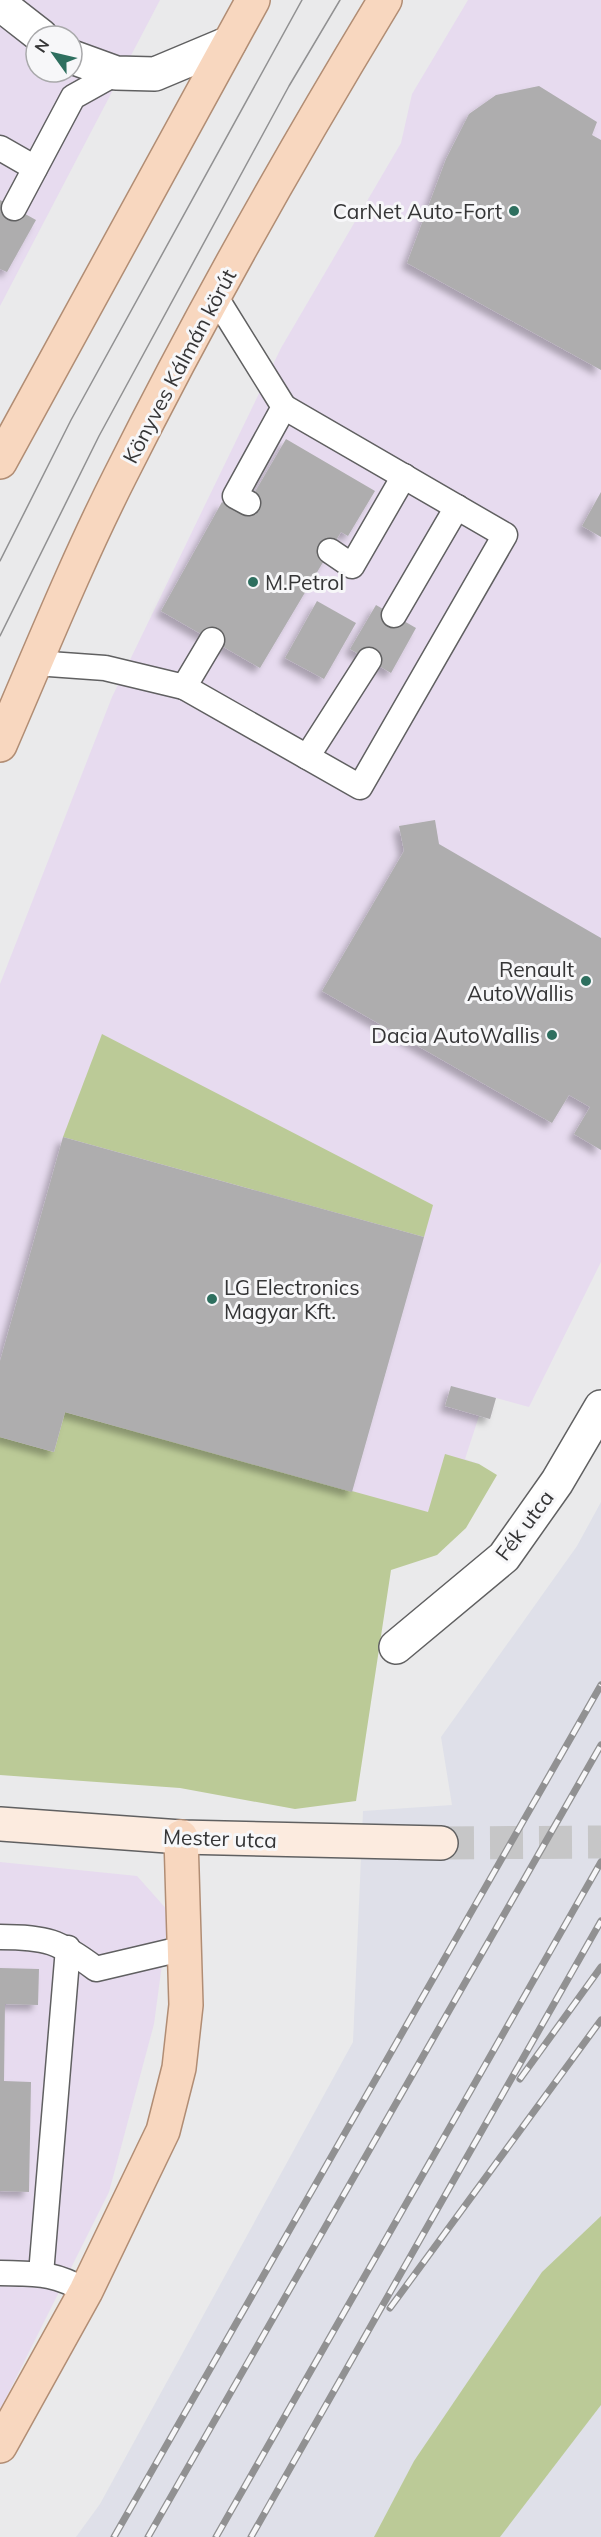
<svg xmlns="http://www.w3.org/2000/svg" width="601" height="2537" viewBox="0 0 601 2537" font-family="Mulish,sans-serif">
  <style>
    .commercial { fill: #e7dbef; fill-rule: evenodd }
    .built { fill: #dfe0e9 }
    .green { fill: #bbca97 }
    .building { fill: #aeadae; filter: url(#shadow) }
    .lines { fill: none; stroke-linecap: round; stroke-linejoin: round }
    .secondary-tunnel { stroke: #c6c6c7; stroke-width: 33; stroke-dasharray: 33 16; stroke-linecap: butt }
    .lane-casing { stroke: #606061; stroke-width: 27 }
    .street-casing { stroke: #606061; stroke-width: 36 }
    .secondary-casing { stroke: #606061; stroke-width: 36 }
    .primary-casing { stroke: #b18d74; stroke-width: 36 }
    .lane { stroke: #fff; stroke-width: 24 }
    .street { stroke: #fff; stroke-width: 33 }
    .secondary { stroke: #fcebdf; stroke-width: 33 }
    .primary { stroke: #f8d7bf; stroke-width: 33 }
    .tram { stroke: #919192; stroke-width: 1.5 }
    .rail-casing { stroke: #919192; stroke-width: 7 }
    .rail { stroke: #f7f7f9; stroke-width: 4.5; stroke-dasharray: 14; stroke-linecap: butt }
    .poi-dot { fill: #2e6f5f; stroke: #f7f7f9; stroke-width: 2 }
    .labels { text-anchor: middle; dominant-baseline: central; stroke-width: 6; stroke-linejoin: round; paint-order: stroke }
    .poi-label { font-size: 21px; fill: #353536; stroke: #f7f7f9; text-anchor: end }
    .street-label { font-size: 21px; fill: #353536; stroke: #f7f7f9 }
  </style>
  <defs>
    <filter id="shadow"><feDropShadow dx="-5.5" dy="5.5" stdDeviation="3" flood-color="#0004"/></filter>
  </defs>
  <rect width="100%" height="100%" fill="#eaeaeb"/>
  <g class="commercial">
    <path d="M0,0H160L0,306ZM36,36H72V72H36Z"/>
    <polygon points="468,0 601,0 601,1262 529,1407 496,1398 490,1419 479,1416 465,1459 479,1464 444,1540 0,1526 0,984 112,697 281,348 401,143 412,94"/>
    <polygon points="0,1862 137,1876 169,1912 154,2024 109,2192 0,2410"/>
  </g>
  <polygon class="built" points="601,1502 601,2537 76,2537 100,2504 353,2042 363,1811 452,1805 441,1737 577,1546"/>
  <g class="green">
    <polygon points="102,1034 433,1205 424,1237 63,1137"/>
    <polygon points="65,1412 428,1512 445,1454 479,1464 497,1475 466,1528 437,1555 391,1570 356,1801 295,1809 180,1788 0,1775 0,1437 54,1452"/>
    <polygon points="601,2216 601,2405 500,2537 374,2537 414,2461 542,2272"/>
  </g>
  <g class="building">
    <polygon points="539,86 597,122 592,135 601,140 601,370 407,263 446,159 469,114 496,95"/>
    <polygon points="0,200 36,220 7,272 0,269"/>
    <polygon points="286,439 375,491 348,536 341,532 260,668 161,611 222,502 242,514"/>
    <polygon points="601,492 601,537 582,526"/>
    <polygon points="317,601 356,623 324,679 285,658"/>
    <polygon points="376,605 416,628 391,673 350,649"/>
    <polygon points="435,820 439,844 601,938 601,1150 574,1134 590,1107 569,1095 552,1123 322,991 404,851 399,826"/>
    <polygon points="63,1137 424,1237 352,1492 65,1412 54,1452 0,1437 0,1361"/>
    <polygon points="451,1386 496,1398 490,1419 445,1406"/>
    <polygon points="0,1968 39,1969 38,2005 5,2004 4,2081 31,2082 29,2192 0,2191"/>
  </g>
  <g class="lines">
    <polyline class="secondary-tunnel" points="441,1843 601,1842"/>
    <defs>
      <g id="lane">
        <polyline points="0,148 35,168"/>
        <polyline points="14,208 73,97 116,73"/>
        <polyline points="215,296 284,407 235,496 248,503"/>
        <polyline points="330,551 352,566 404,476"/>
        <polyline points="394,615 457,507"/>
        <polyline points="35,663 105,668 184,687 212,640"/>
        <polyline points="184,687 360,787 505,535 284,407"/>
        <polyline points="307,757 369,660"/>
        <path d="M0,1937C46,1937 59,1941 96,1969L185,1948"/>
        <path d="M0,2273C37,2274 53,2272 86,2291"/>
        <polyline points="41,2274 68,1948"/>
      </g>
      <g id="street">
        <polyline points="0,4 41,36"/>
        <polyline points="72,57 116,73 155,74 229,43"/>
        <polyline points="396,1647 504,1557 557,1482 601,1407"/>
      </g>
      <polyline id="secondary" points="0,1824 181,1837 441,1843"/>
      <g id="primary">
        <polyline points="0,462 253,0"/>
        <path d="M0,745C39,655 76,563 120,476C201,314 291,155 385,0"/>
        <polyline points="0,2446 86,2291 163,2131 179,2068 186,2005 181,1837"/>
      </g>
    </defs>
    <use href="#lane" class="lane-casing"/>
    <use href="#street" class="street-casing"/>
    <use href="#secondary" class="secondary-casing"/>
    <use href="#primary" class="primary-casing"/>
    <use href="#lane" class="lane"/>
    <use href="#street" class="street"/>
    <use href="#secondary" class="secondary"/>
    <use href="#primary" class="primary"/>
    <g class="tram">
      <polyline points="0,561 71,420 302,0"/>
      <polyline points="0,636 99,436 289,86 340,0"/>
    </g>
    <defs>
      <g id="rail">
        <polyline points="520,2079 601,1967"/>
        <polyline points="390,2308 601,2020"/>
        <polyline points="114,2537 601,1685"/>
        <polyline points="148,2537 601,1745"/>
        <polyline points="216,2537 601,1862"/>
        <polyline points="251,2537 601,1921"/>
      </g>
    </defs>
    <use href="#rail" class="rail-casing"/>
    <use href="#rail" class="rail"/>
  </g>
  <g class="poi-dot">
    <circle cx="514" cy="211" r="6"/>
    <circle cx="253" cy="582" r="6"/>
    <circle cx="586" cy="981" r="6"/>
    <circle cx="552" cy="1035" r="6"/>
    <circle cx="212" cy="1299" r="6"/>
  </g>
  <g class="labels">
    <g class="poi-label">
      <text x="502" y="211">CarNet Auto-Fort</text>
      <text x="265" y="582" text-anchor="start">M.Petrol</text>
      <text x="574" y="969">Renault<tspan x="574" dy="24">AutoWallis</tspan></text>
      <text x="540" y="1035">Dacia AutoWallis</text>
      <text x="224" y="1287" text-anchor="start">LG Electronics<tspan x="224" dy="24">Magyar Kft.</tspan></text>
    </g>
    <g class="street-label">
      <text transform="translate(179 366) rotate(-62)">Könyves Kálmán körút</text>
      <text transform="translate(524 1525) rotate(-53)">Fék utca</text>
      <text transform="translate(220 1838) rotate(2)">Mester utca</text>
    </g>
  </g>
  <g transform="translate(54 54) rotate(304)"><circle r="28" fill="#f7f7f9" stroke="#a9a9ab" stroke-width="1.5"/>
  <path d="M0-4.5L10 22L0 15L-10 22Z" fill="#2e6f5f"/>
  <text y="-9" font-size="16" font-weight="bold" text-anchor="middle" fill="#353536">N</text>
  </g>
</svg>
